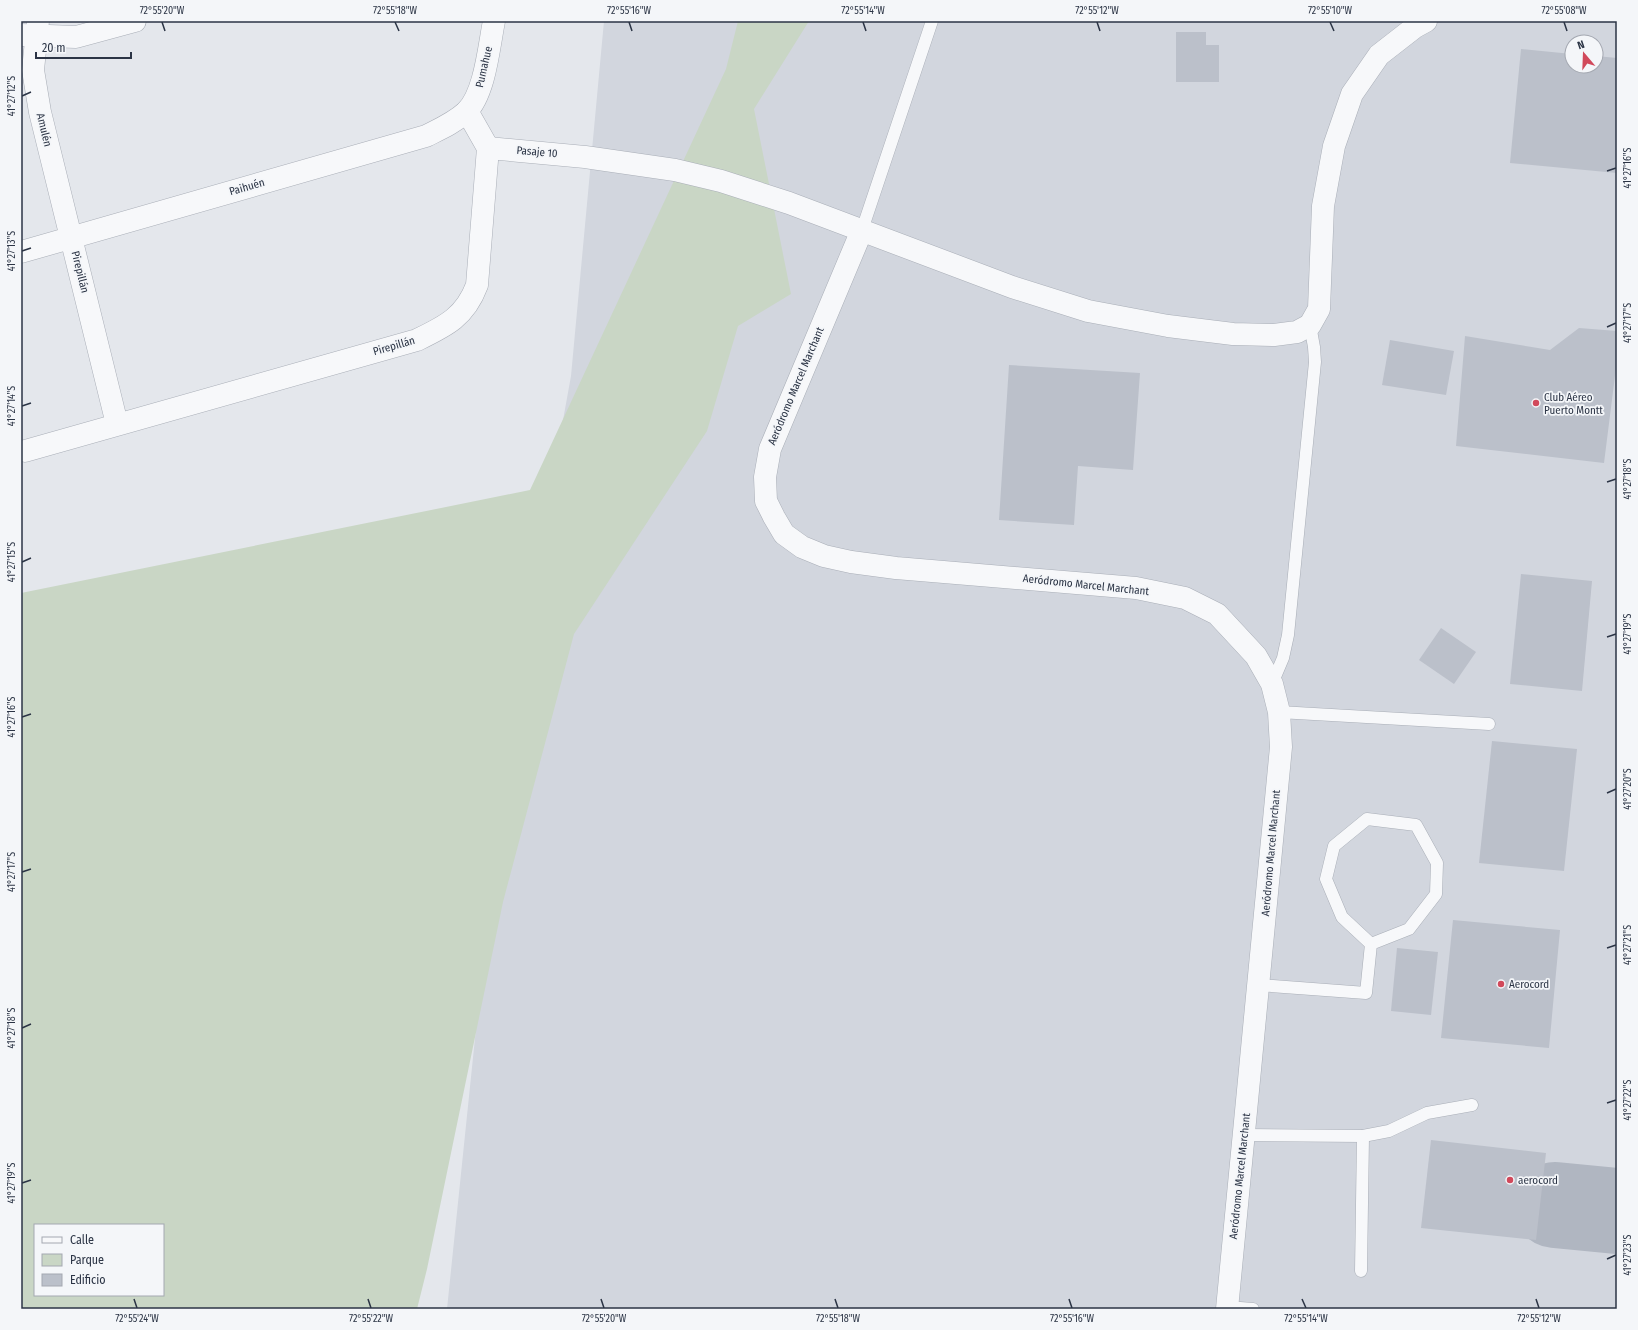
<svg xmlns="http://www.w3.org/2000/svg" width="1638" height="1330" viewBox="0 0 1638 1330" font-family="'Fira Sans Condensed',sans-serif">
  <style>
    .built { fill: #d2d6de; fill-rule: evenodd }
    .green { fill: #c9d6c5; fill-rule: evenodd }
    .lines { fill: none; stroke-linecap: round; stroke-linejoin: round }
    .taxiway { stroke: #b0b6c1; stroke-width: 86 }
    .building { fill: #bbc0ca }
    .lane-casing { stroke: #a9aeb7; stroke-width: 13 }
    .street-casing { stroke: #a9aeb7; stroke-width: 23 }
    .lane { stroke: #f7f8fa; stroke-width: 12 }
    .street { stroke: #f7f8fa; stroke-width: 22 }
    .ticks { fill: none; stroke: #2b3445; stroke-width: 1.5 }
    .poi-dot { fill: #d1495b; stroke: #f4f6f9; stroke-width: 1.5 }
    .labels { text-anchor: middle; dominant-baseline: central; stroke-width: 3.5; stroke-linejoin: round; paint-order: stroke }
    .street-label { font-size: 11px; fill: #2b3445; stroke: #f4f6f9 }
    .poi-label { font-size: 11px; fill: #2b3445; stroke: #f4f6f9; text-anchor: start }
    .neatline { fill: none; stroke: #2b3445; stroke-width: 1.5 }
    .ticks-label { font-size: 10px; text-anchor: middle; fill: #2b3445 }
  </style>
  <rect width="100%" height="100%" fill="#e4e7ec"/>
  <path class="built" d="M604,21H1617V1309H447L507,729L571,376ZM1572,42H1596V66H1572Z"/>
  <path class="green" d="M738,21H809L754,109L791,294L738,326L707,431L574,634L503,902L427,1269L417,1309H21V593L530,490L726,69ZM35,1225H163V1295H35Z"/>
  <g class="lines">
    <polyline class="taxiway" points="1555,1205 1617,1211"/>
  </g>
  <g class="building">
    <polygon points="1176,32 1206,32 1206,45 1219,45 1219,82 1176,82"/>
    <polygon points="1521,49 1572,54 1572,66 1596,66 1596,56 1617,58 1617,173 1510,163"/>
    <polygon points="1579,328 1617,331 1617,360 1604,463 1456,446 1465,336 1550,350"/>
    <polygon points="1390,340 1454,351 1446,395 1382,385"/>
    <polygon points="1009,365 1140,373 1133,470 1078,466 1074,525 999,520"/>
    <polygon points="1521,574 1592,581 1582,691 1510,684"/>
    <polygon points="1441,628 1476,652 1454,684 1419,660"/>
    <polygon points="1492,741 1577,749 1564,871 1479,863"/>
    <polygon points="1453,920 1560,930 1549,1048 1441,1038"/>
    <polygon points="1397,948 1438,952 1431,1015 1391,1011"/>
    <polygon points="1431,1140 1546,1153 1536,1240 1421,1228"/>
  </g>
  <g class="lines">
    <defs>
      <g id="lane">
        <polyline points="862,230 932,21"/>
        <polyline points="1272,684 1283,658 1288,635 1315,362 1314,347 1310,325"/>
        <polyline points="1279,712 1489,724"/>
        <polyline points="1258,985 1366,993 1371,944 1409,929 1436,894 1437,863 1416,825 1367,819 1334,846 1326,879 1342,917 1371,944"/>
        <polyline points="1244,1135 1363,1136 1389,1131 1427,1113 1472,1105"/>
        <polyline points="1361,1271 1363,1136"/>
        <polyline points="1227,1307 1253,1309"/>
      </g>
      <g id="street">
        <polyline points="38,21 33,70 40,112 117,424"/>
        <polyline points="21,35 76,37 135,21"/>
        <polyline points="488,148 585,157 675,170 721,181 789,203 1012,287 1088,311 1168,326 1233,334 1274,335 1297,332 1310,325 1319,309 1323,206 1334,146 1352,94 1379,55 1415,27 1426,21"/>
        <polyline points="862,230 770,449 765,477 766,501 774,517 784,534 802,547 824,556 851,562 896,568 1136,588 1185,598 1217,614 1256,656 1272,684 1279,712 1281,747 1227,1309"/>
        <path d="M21,252L426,136C440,129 454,123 466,112C485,94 489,46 494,21"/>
        <path d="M25,451L417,340C446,326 465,317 477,285L488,148L467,111"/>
      </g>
    </defs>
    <use href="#lane" class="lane-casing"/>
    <use href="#street" class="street-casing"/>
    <use href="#lane" class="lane"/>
    <use href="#street" class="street"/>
  </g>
  <path class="ticks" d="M162,22L165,31M395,22L399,31M629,22L632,31M863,22L866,31M1097,22L1100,31M1330,22L1334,31M1564,22L1567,31M22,96L31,92M1607,171L1616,168M22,251L31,248M1607,327L1616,323M22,406L31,403M1607,482L1616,479M22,562L31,558M1607,637L1616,634M22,717L31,714M1607,793L1616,789M22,872L31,869M1607,948L1616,945M22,1028L31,1024M1607,1103L1616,1100M22,1183L31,1180M1607,1259L1616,1255M134,1299L137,1308M368,1299L371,1308M601,1299L604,1308M835,1299L838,1308M1069,1299L1072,1308M1302,1299L1306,1308M1536,1299L1539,1308"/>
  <g class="poi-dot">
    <circle cx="1536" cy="403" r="4"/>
    <circle cx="1501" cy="984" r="4"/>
    <circle cx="1510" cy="1180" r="4"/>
  </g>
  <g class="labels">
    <g class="street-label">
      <text transform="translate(484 67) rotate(-77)">Pumahue</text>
      <text transform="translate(44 130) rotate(76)">Amulén</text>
      <text transform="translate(537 152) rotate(5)">Pasaje 10</text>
      <text transform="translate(247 187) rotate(-16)">Paihuén</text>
      <text transform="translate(80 272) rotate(76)">Pirepillán</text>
      <text transform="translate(394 346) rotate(-16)">Pirepillán</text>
      <text transform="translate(796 386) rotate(-67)">Aeródromo Marcel Marchant</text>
      <text transform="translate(1086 585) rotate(6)">Aeródromo Marcel Marchant</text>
      <text transform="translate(1271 853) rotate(-85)">Aeródromo Marcel Marchant</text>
      <text transform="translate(1240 1176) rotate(-84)">Aeródromo Marcel Marchant</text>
    </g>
    <g class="poi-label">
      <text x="1544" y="397">Club Aéreo<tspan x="1544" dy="13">Puerto Montt</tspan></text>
      <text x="1509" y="984">Aerocord</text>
      <text x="1518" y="1180">aerocord</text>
    </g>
  </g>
  <rect width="1638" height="1330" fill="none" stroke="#f4f6f9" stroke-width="44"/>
  <rect x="34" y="1224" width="130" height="72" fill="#f4f6f9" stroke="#a4a8b1"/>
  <rect x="42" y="1237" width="20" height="6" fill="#f7f8fa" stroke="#a4a8b1"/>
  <text x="70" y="1244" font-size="12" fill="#2b3445">Calle</text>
  <rect x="42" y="1254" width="20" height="12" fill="#c9d6c5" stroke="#a4a8b1"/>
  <text x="70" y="1264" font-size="12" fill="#2b3445">Parque</text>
  <rect x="42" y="1274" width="20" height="12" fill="#bbc0ca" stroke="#a4a8b1"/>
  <text x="70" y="1284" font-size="12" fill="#2b3445">Edificio</text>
  <g transform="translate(1584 54) rotate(341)"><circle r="19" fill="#f4f6f9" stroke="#a4a8b1"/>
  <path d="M0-3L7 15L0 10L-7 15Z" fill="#d1495b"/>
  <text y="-6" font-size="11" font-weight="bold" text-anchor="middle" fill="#2b3445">N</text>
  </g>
  <path d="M36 52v6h95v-6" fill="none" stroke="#2b3445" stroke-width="2"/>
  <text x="42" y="52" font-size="12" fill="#2b3445" stroke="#f4f6f9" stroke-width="3" paint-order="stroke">20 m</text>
  <rect x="22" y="22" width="1594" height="1286" class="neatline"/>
  <g class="ticks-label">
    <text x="162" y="14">72°55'20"W</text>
    <text x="395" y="14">72°55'18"W</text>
    <text x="629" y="14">72°55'16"W</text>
    <text x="863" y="14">72°55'14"W</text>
    <text x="1097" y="14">72°55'12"W</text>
    <text x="1330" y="14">72°55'10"W</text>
    <text x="1564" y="14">72°55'08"W</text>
    <text transform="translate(11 96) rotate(-90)" y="4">41°27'12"S</text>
    <text transform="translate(1627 168) rotate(-90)" y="4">41°27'16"S</text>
    <text transform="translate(11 251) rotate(-90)" y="4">41°27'13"S</text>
    <text transform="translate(1627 323) rotate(-90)" y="4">41°27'17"S</text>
    <text transform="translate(11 406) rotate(-90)" y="4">41°27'14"S</text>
    <text transform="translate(1627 479) rotate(-90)" y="4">41°27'18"S</text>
    <text transform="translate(11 562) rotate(-90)" y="4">41°27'15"S</text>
    <text transform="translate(1627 634) rotate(-90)" y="4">41°27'19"S</text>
    <text transform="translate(11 717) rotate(-90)" y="4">41°27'16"S</text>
    <text transform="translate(1627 789) rotate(-90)" y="4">41°27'20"S</text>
    <text transform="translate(11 872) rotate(-90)" y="4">41°27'17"S</text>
    <text transform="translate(1627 945) rotate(-90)" y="4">41°27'21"S</text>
    <text transform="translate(11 1028) rotate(-90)" y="4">41°27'18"S</text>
    <text transform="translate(1627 1100) rotate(-90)" y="4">41°27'22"S</text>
    <text transform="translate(11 1183) rotate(-90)" y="4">41°27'19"S</text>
    <text transform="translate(1627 1255) rotate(-90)" y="4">41°27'23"S</text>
    <text x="137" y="1322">72°55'24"W</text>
    <text x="371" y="1322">72°55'22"W</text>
    <text x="604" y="1322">72°55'20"W</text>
    <text x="838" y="1322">72°55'18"W</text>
    <text x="1072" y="1322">72°55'16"W</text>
    <text x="1306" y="1322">72°55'14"W</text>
    <text x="1539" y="1322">72°55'12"W</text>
  </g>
</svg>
